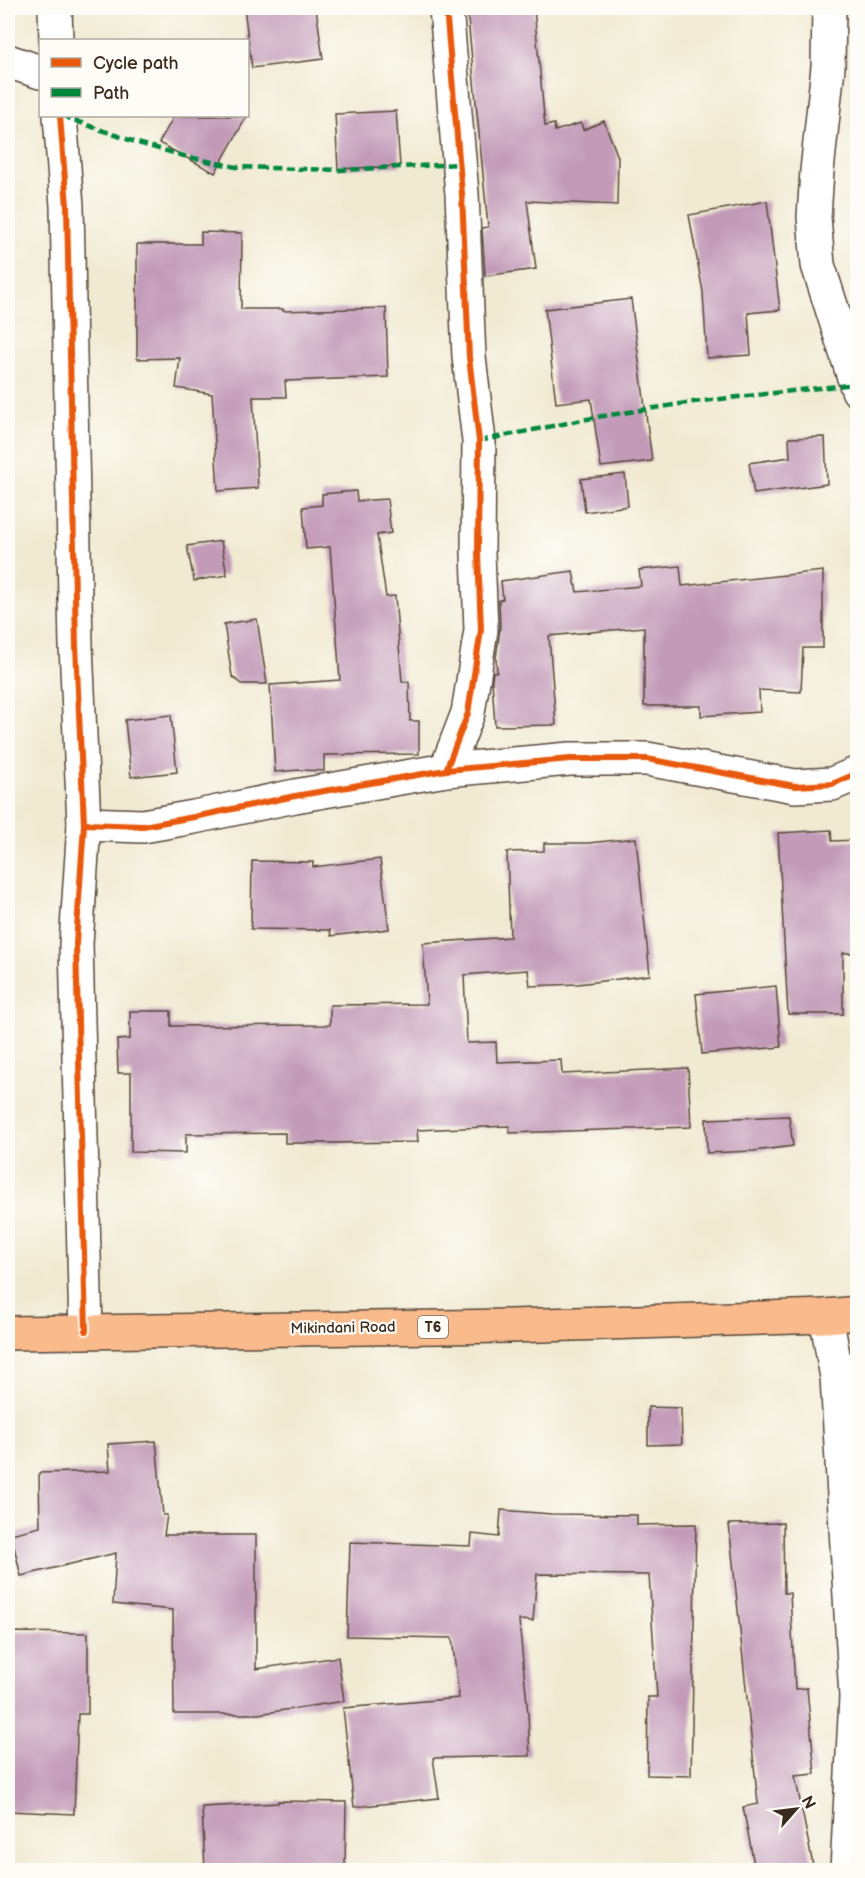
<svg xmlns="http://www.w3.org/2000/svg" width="865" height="1878" viewBox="0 0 865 1878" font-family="'Balsamiq Sans',sans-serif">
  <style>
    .building { fill: #c39bb9 }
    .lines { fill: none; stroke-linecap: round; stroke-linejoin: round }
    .minor-casing { stroke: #564739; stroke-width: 36 }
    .highway-casing { stroke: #564739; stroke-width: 36 }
    .minor { stroke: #fff; stroke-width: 33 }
    .highway { stroke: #fabb8c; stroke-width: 33 }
    .quiet { stroke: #00873e; stroke-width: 4.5; stroke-dasharray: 9 4.5; stroke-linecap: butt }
    .cycleway-casing { stroke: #fdfcf7; stroke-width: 10 }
    .cycleway { stroke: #e8590c; stroke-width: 6 }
    .labels { text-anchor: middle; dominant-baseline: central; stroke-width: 4.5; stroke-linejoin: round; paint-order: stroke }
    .shield { fill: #fdfcf7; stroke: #75695f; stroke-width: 1.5 }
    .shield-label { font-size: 14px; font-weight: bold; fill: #3b2a1e }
    .street-label { font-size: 15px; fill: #3b2a1e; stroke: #fdfcf7 }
  </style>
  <rect width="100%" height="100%" fill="#fdfcf7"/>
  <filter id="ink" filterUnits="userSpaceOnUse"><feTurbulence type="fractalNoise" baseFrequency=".0167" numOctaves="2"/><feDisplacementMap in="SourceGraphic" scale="12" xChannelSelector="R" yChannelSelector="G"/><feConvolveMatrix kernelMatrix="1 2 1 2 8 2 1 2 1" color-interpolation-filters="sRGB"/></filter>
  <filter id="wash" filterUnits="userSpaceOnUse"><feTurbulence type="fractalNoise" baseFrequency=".008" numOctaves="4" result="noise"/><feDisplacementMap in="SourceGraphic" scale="24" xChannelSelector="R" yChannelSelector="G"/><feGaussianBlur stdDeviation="1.35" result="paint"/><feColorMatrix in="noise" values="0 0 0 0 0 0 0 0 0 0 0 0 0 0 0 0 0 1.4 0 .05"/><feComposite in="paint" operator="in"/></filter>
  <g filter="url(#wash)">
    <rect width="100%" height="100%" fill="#f1ead3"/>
    <g id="blocks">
      <g class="building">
        <polygon points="244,8 316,8 323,59 252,68"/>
        <polygon points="467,8 534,8 545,126 554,124 555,131 581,123 583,130 604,121 618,157 617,205 527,201 536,269 485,276 482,228 488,227"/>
        <polygon points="396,111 400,166 338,169 335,114"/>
        <polygon points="174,116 247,116 215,173 159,143"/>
        <polygon points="767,201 780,310 748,313 751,355 707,358 703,292 689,215"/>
        <polygon points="201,232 242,233 241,309 283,309 283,311 386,308 388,377 285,381 286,397 253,397 258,488 218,491 212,394 176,388 180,358 137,359 137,244 201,244"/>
        <polygon points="631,299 652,461 601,467 591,399 556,403 545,309"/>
        <polygon points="825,437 827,484 754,494 749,463 790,457 789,438"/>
        <polygon points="625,474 628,506 585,512 581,479"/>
        <polygon points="356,491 357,501 387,499 391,533 377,535 386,597 395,596 402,682 409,682 410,721 419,721 419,754 324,755 324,771 300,770 275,772 270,685 340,680 330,547 306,549 303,507 322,505 322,494"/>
        <polygon points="221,541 227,575 194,581 187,546"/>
        <polygon points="680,566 682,586 823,571 823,648 803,648 801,692 759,690 760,712 701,716 701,706 644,706 644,627 549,636 556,725 495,726 492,681 493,672 497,672 496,658 500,629 499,600 503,599 501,581 573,571 577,592 641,586 639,570"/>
        <polygon points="257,619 267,684 241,684 232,676 224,624"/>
        <polygon points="171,715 177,772 131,777 125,720"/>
        <polygon points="831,830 832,841 858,840 858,953 843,953 843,1014 788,1014 778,833"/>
        <polygon points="636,838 650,975 578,984 530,986 528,970 464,975 467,1043 496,1042 497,1062 561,1060 562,1074 688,1068 691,1127 509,1133 509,1126 417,1130 418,1142 328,1143 285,1143 285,1133 186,1134 186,1153 131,1152 131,1073 118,1073 117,1040 130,1039 130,1011 171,1011 171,1026 330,1025 330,1005 427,1004 423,943 510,937 507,852 544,851 544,843 588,843"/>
        <polygon points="380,859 389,929 331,936 330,930 251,929 252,861 313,862 313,867"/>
        <polygon points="776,986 781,1047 702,1054 696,994"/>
        <polygon points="789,1116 793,1146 754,1151 707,1153 706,1119"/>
        <polygon points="648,1407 681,1408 682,1444 648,1445"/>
        <polygon points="156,1441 163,1515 167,1515 164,1535 256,1535 256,1669 338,1657 344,1701 258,1714 174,1714 173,1610 113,1604 116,1553 21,1576 11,1534 40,1527 39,1473 110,1471 108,1444"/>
        <polygon points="501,1510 551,1514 637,1515 637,1525 696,1524 691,1776 647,1775 648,1697 657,1697 649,1575 537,1574 533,1621 519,1620 528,1714 530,1756 433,1758 439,1798 354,1807 343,1708 459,1698 452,1638 347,1636 350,1542 471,1546 472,1534 499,1537"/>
        <polygon points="783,1523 784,1593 790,1593 795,1689 807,1688 815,1774 795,1776 814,1870 755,1870 743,1807 758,1804 729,1524"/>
        <polygon points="8,1632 88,1633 88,1714 78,1714 74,1814 8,1811"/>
        <polygon points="278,1801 346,1802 345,1870 205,1870 202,1807 278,1803"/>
      </g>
    </g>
  </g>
  <g filter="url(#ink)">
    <use href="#blocks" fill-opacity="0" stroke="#564739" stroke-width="1.5"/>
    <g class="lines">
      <defs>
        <g id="minor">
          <polyline points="55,8 56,40"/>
          <polyline points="446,8 462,194 469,357 479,441 478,553 481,630 468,713 446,770"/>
          <polyline points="829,8 828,67 817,171 814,217 818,265 858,390"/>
          <polyline points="8,61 40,72"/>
          <polyline points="60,116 67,206 76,646 84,824 76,944 86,1331"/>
          <polyline points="84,824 143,826 194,817 295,796 446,770 570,759 647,759 795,786 832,784 858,773"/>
          <polyline points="826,1316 837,1377 856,1697 847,1870"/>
        </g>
        <polyline id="highway" points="8,1333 511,1326 826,1316 858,1313"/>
      </defs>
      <use href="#minor" class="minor-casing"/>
      <use href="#highway" class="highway-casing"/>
      <use href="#minor" class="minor"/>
      <use href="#highway" class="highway"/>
      <g class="quiet">
        <polyline points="62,116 138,143 184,156 236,167 339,170 459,164"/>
        <polyline points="479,441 597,417 693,402 856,384"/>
      </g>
      <defs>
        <g id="cycleway">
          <polyline points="446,8 462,194 469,357 479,441 478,553 481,630 468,713 446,770"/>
          <polyline points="60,116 67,206 76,646 84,824 76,944 86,1331"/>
          <polyline points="84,824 143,826 194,817 295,796 446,770 570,759 647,759 795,786 832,784 858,773"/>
        </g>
      </defs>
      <use href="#cycleway" class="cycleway-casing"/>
      <use href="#cycleway" class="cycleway"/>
    </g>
  </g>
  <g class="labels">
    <rect class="shield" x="418" y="1316" width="30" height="22" rx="4.5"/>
    <g class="shield-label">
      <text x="433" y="1327">T6</text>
    </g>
    <g class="street-label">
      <text transform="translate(343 1328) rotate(-1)">Mikindani Road</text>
    </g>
  </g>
  <rect width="865" height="1878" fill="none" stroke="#fdfcf7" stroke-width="30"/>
  <rect x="39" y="39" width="210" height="78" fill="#fdfcf7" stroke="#afa8a0" stroke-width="1.5"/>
  <rect x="51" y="58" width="30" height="9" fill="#e8590c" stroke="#afa8a0" stroke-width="1.5"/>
  <text x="93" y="69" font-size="18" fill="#3b2a1e">Cycle path</text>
  <rect x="51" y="88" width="30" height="9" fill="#00873e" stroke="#afa8a0" stroke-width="1.5"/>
  <text x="93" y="99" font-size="18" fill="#3b2a1e">Path</text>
  <g transform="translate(796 1809) rotate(62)" stroke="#fdfcf7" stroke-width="4.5" paint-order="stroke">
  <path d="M0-4.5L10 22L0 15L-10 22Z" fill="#3b2a1e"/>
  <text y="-9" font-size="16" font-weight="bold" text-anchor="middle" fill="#3b2a1e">N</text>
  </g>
</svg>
